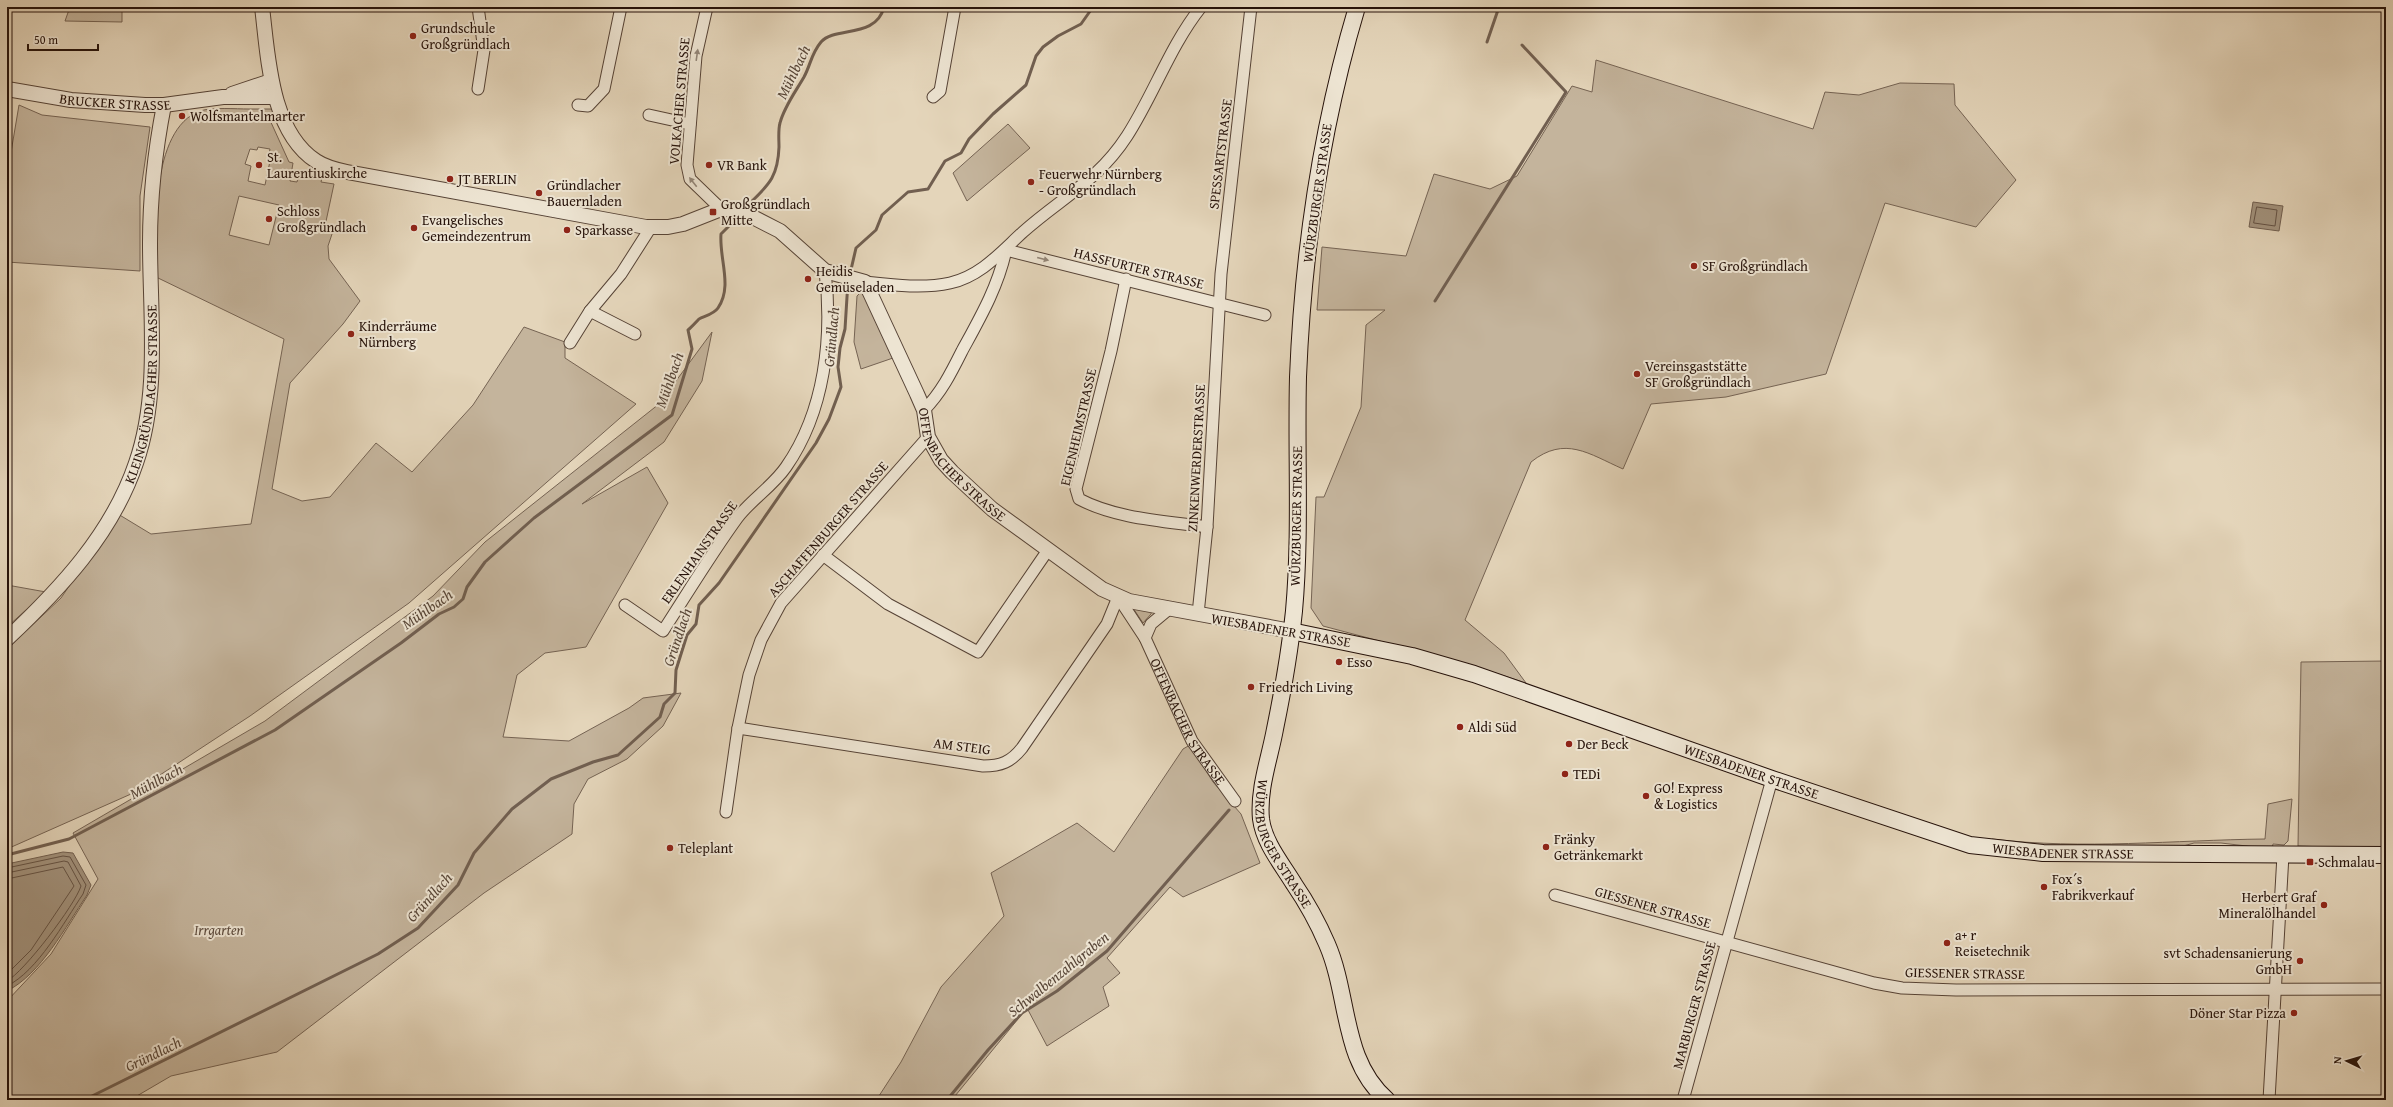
<svg xmlns="http://www.w3.org/2000/svg" width="2393" height="1107" viewBox="0 0 2393 1107" font-family="'Gentium Book Plus',serif">
  <style>
    .green { fill: #c4b49c; stroke: #756353; fill-rule: evenodd }
    .water { fill: #a3937e; stroke: #715f50 }
    .lines { fill: none; stroke-linecap: round; stroke-linejoin: round }
    .shore { stroke: #645244; stroke-width: 1 }
    .stream { stroke: #715f50; stroke-width: 3 }
    .minor-casing { stroke: #564336; stroke-width: 13 }
    .tertiary-casing { stroke: #564336; stroke-width: 16 }
    .secondary-casing { stroke: #26120a; stroke-width: 18 }
    .minor { stroke: #ede4d2; stroke-width: 11 }
    .tertiary { stroke: #ede4d2; stroke-width: 14 }
    .secondary { stroke: #ede4d2; stroke-width: 16 }
    .oneway { fill: #938678 }
    .poi-dot { fill: #8f2418; stroke: #ede4d2; stroke-width: 1.5 }
    .labels { text-anchor: middle; dominant-baseline: central; stroke-width: 4; stroke-linejoin: round; paint-order: stroke }
    .poi-label { font-size: 14px; fill: #26120a; stroke: #ede4d2; text-anchor: start }
    .street-label { font-size: 14px; fill: #26120a; stroke: #ede4d2 }
    .park-label { font-size: 14px; font-style: italic; fill: #5d4b3d; stroke: #ede4d2 }
    .water-label { font-size: 15px; font-style: italic; fill: #584638; stroke: #ede4d2 }
  </style>
  <rect width="100%" height="100%" fill="#e4d5ba"/>
  <filter id="stains"><feTurbulence type="fractalNoise" baseFrequency=".005" numOctaves="4"/><feColorMatrix values="0 0 0 0 .2 0 0 0 0 .09 0 0 0 0 .02 0 0 0 .5 -.17"/></filter>
  <radialGradient id="worn" r=".72"><stop offset=".6" stop-color="#630" stop-opacity="0"/><stop offset="1" stop-color="#630" stop-opacity=".3"/></radialGradient>
  <g class="green">
    <polygon points="70,7 122,7 122,22 65,21"/>
    <path d="M1596,60L1813,129L1825,92L1859,95L1900,83L1954,84L1955,105L2016,180L1976,227L1885,203L1826,374L1726,397L1651,404L1623,469C1589,454 1565,435 1531,462L1465,620L1504,653L1526,683L1474,666L1323,626L1311,608L1316,497H1324L1361,407L1366,325L1385,310H1317L1322,247L1406,256L1434,174L1490,189L1517,176L1572,86L1592,92Z"/>
    <polygon points="19,105 42,115 150,127 140,196 140,271 7,262 7,176"/>
    <path d="M249,109H272L275,114L269,118L289,162L293,163L290,181L297,182L299,174L322,178L321,182L334,184L325,226L334,228L328,246L329,259L360,301L343,324L290,383L272,489L302,501L330,497L376,443L412,472L473,405L524,327L565,342V358L636,404L409,603L250,716L131,794L7,849V649L61,598L118,514L151,534L251,524L284,339L156,277C155,234 150,129 200,111C212,107 236,109 249,109ZM258,147L270,149L268,160L270,161L265,185L248,181L251,166L245,164L250,149L257,150ZM239,196L279,205L269,245L229,235Z"/>
    <polygon points="1008,124 1030,148 967,201 953,173"/>
    <polygon points="862,291 893,358 861,369 854,342 857,296"/>
    <polygon points="712,332 702,381 664,442 582,504 647,467 668,503 586,647 545,653 517,675 503,737 569,741 629,708 643,698 681,693 663,726 627,759 588,779 574,804 572,834 484,893 277,1052 171,1076 130,1100 7,1100 7,1001 51,954 98,879 73,833 265,721 433,596 485,542 659,404"/>
    <polygon points="7,585 46,592 7,627"/>
    <polygon points="1133,608 1152,610 1151,614 1143,623"/>
    <polygon points="2386,661 2386,849 2298,846 2301,662"/>
    <polygon points="1190,745 1213,782 1241,814 1260,863 1183,897 1170,887 1107,958 1120,973 1103,987 1109,1006 1047,1046 1027,1008 955,1096 963,1100 830,1100 877,1099 901,1062 941,987 1004,916 991,873 1077,823 1114,852 1183,749"/>
    <path d="M2292,799L2288,841L2284,845L2273,844L2272,849L2221,843H2194L2176,848L2066,847L1992,842V839C2083,850 2174,840 2265,839L2268,804Z"/>
  </g>
  <g class="water">
    <polygon points="2253,202 2283,206 2279,231 2249,227"/>
    <path d="M63,852L73,853L91,885L87,895C66,926 41,974 7,991V864Z"/>
  </g>
  <g class="lines">
    <g class="shore">
      <polygon points="2257,207 2277,210 2275,226 2254,223"/>
      <path d="M7,868L63,856L70,857L86,885L83,894C64,922 38,971 7,986"/>
      <path d="M7,873L64,861L68,862L81,886C75,905 24,972 7,981"/>
      <polyline points="7,879 63,867 74,886 31,950 7,974"/>
    </g>
    <g class="stream">
      <polyline points="1487,42 1499,7"/>
      <path d="M751,202C770,184 778,175 779,147C779,140 778,130 780,123C784,107 796,91 804,77C811,64 811,54 821,42C835,26 876,39 884,7"/>
      <polyline points="850,274 856,248 876,230 882,215 908,192 928,189 945,161 961,153 969,139 993,114 1026,85 1036,56 1043,47 1058,36 1081,24 1093,7"/>
      <polyline points="1435,301 1566,92 1522,45"/>
      <path d="M7,855L69,839L275,730L401,643L439,614L454,607L463,599L467,587L485,562L534,518L672,415L692,349L688,330C692,327 695,323 699,319C705,316 714,314 718,308C733,286 719,259 721,234L736,219"/>
      <polyline points="84,1100 378,954 418,928 458,885 474,853 512,809 551,779 593,762 618,755 660,717 664,704 675,693 676,670 687,635 696,624 699,605 719,583 816,443 829,419 841,387 838,367 840,348 845,329 848,281"/>
      <polyline points="947,1100 988,1050 1022,1013 1057,991 1107,951 1229,810"/>
    </g>
    <defs>
      <g id="minor">
        <polyline points="478,7 484,50 478,89"/>
        <polyline points="707,7 696,56 687,165 690,179 721,209"/>
        <polyline points="933,97 940,91 955,7"/>
        <polyline points="578,105 588,106 604,89 621,7"/>
        <polyline points="649,115 690,124"/>
        <path d="M1126,279L1111,351L1076,489L1079,499C1117,519 1165,521 1207,527"/>
        <path d="M865,282C892,285 923,289 950,283C981,276 1001,252 1023,232C1061,198 1098,181 1127,136C1154,94 1170,46 1201,7"/>
        <polyline points="590,311 635,334"/>
        <polyline points="570,343 590,311 621,274 651,227"/>
        <path d="M924,410C941,393 951,373 962,351C980,318 998,287 1006,250L1265,315"/>
        <polyline points="823,555 888,604 978,652 1048,550"/>
        <path id="s1" d="M1118,597L1145,638L1192,741L1235,801"/>
        <path d="M625,605L663,631C687,594 711,554 738,517C752,499 773,486 786,467C825,411 833,337 825,271"/>
        <polyline points="1198,614 1207,527 1221,274 1251,7"/>
        <polyline points="1145,638 1151,624 1169,609"/>
        <path d="M738,728L983,766C1001,766 1011,762 1022,748L1107,624L1118,597"/>
        <polyline points="726,812 738,728 749,675 761,640 781,603 928,437"/>
        <polyline points="1555,895 1874,983 1902,988 1956,990 2386,989"/>
        <polyline points="1683,1100 1772,779"/>
        <polyline points="2269,1100 2283,855"/>
      </g>
      <g id="tertiary">
        <path id="s2" d="M262,7C268,55 270,131 316,161C325,167 337,170 347,172L646,227H668L683,224L721,209L739,210L780,231L825,271L865,282L917,394L924,410L928,437L941,460L952,472L992,509L1102,589L1129,601L1291,631"/>
        <path id="s3" d="M7,89L71,100L145,105H164L223,97H275"/>
        <polyline points="232,94 271,81"/>
        <path id="s4" d="M7,639C60,589 112,534 136,463C160,394 150,315 150,243C150,197 155,151 164,105"/>
      </g>
      <g id="secondary">
        <path id="s5" d="M1357,7C1321,128 1303,251 1298,377C1296,455 1301,533 1294,611C1290,650 1283,690 1275,729C1270,757 1258,789 1261,819C1264,843 1282,864 1294,884C1307,903 1318,923 1327,944C1350,997 1341,1060 1387,1100"/>
        <path id="s6" d="M1291,631L1412,656L1474,674L1772,779L1970,845L2043,853L2386,855"/>
      </g>
    </defs>
    <use href="#minor" class="minor-casing"/>
    <use href="#tertiary" class="tertiary-casing"/>
    <use href="#secondary" class="secondary-casing"/>
    <use href="#minor" class="minor"/>
    <use href="#tertiary" class="tertiary"/>
    <use href="#secondary" class="secondary"/>
  </g>
  <defs><path id="oneway-solid" d="M-6-.8H1V-3.2L6.5 0L1 3.2V.8H-6Z"/></defs>
  <g class="oneway">
    <use href="#oneway-solid" transform="translate(697 55) rotate(-82)"/>
    <use href="#oneway-solid" transform="translate(693 182) rotate(-128)"/>
    <use href="#oneway-solid" transform="translate(1043 259) rotate(14)"/>
  </g>
  <g class="poi-dot">
    <circle cx="413" cy="36" r="4"/>
    <circle cx="182" cy="116" r="4"/>
    <circle cx="259" cy="165" r="4"/>
    <circle cx="709" cy="165" r="4"/>
    <circle cx="450" cy="179" r="4"/>
    <circle cx="1031" cy="182" r="4"/>
    <circle cx="539" cy="193" r="4"/>
    <rect x="709" y="208" width="8" height="8" rx="2"/>
    <circle cx="269" cy="219" r="4"/>
    <circle cx="414" cy="228" r="4"/>
    <circle cx="567" cy="230" r="4"/>
    <circle cx="1694" cy="266" r="4"/>
    <circle cx="808" cy="279" r="4"/>
    <circle cx="351" cy="334" r="4"/>
    <circle cx="1637" cy="374" r="4"/>
    <circle cx="1339" cy="662" r="4"/>
    <circle cx="1251" cy="687" r="4"/>
    <circle cx="1460" cy="727" r="4"/>
    <circle cx="1569" cy="744" r="4"/>
    <circle cx="1565" cy="774" r="4"/>
    <circle cx="1646" cy="796" r="4"/>
    <circle cx="1546" cy="847" r="4"/>
    <circle cx="670" cy="848" r="4"/>
    <rect x="2306" y="858" width="8" height="8" rx="2"/>
    <circle cx="2044" cy="887" r="4"/>
    <circle cx="2324" cy="905" r="4"/>
    <circle cx="1947" cy="943" r="4"/>
    <circle cx="2300" cy="961" r="4"/>
    <circle cx="2294" cy="1013" r="4"/>
  </g>
  <g class="labels">
    <g class="poi-label">
      <text x="421" y="28">Grundschule<tspan x="421" dy="16">Großgründlach</tspan></text>
      <text x="190" y="116">Wolfsmantelmarter</text>
      <text x="267" y="157">St.<tspan x="267" dy="16">Laurentiuskirche</tspan></text>
      <text x="717" y="165">VR Bank</text>
      <text x="1039" y="174">Feuerwehr Nürnberg<tspan x="1039" dy="16">- Großgründlach</tspan></text>
      <text x="458" y="179">JT BERLIN</text>
      <text x="547" y="185">Gründlacher<tspan x="547" dy="16">Bauernladen</tspan></text>
      <text x="721" y="204">Großgründlach<tspan x="721" dy="16">Mitte</tspan></text>
      <text x="277" y="211">Schloss<tspan x="277" dy="16">Großgründlach</tspan></text>
      <text x="422" y="220">Evangelisches<tspan x="422" dy="16">Gemeindezentrum</tspan></text>
      <text x="575" y="230">Sparkasse</text>
      <text x="1702" y="266">SF Großgründlach</text>
      <text x="816" y="271">Heidis<tspan x="816" dy="16">Gemüseladen</tspan></text>
      <text x="359" y="326">Kinderräume<tspan x="359" dy="16">Nürnberg</tspan></text>
      <text x="1645" y="366">Vereinsgaststätte<tspan x="1645" dy="16">SF Großgründlach</tspan></text>
      <text x="1347" y="662">Esso</text>
      <text x="1259" y="687">Friedrich Living</text>
      <text x="1468" y="727">Aldi Süd</text>
      <text x="1577" y="744">Der Beck</text>
      <text x="1573" y="774">TEDi</text>
      <text x="1654" y="788">GO! Express<tspan x="1654" dy="16">&amp; Logistics</tspan></text>
      <text x="1554" y="839">Fränky<tspan x="1554" dy="16">Getränkemarkt</tspan></text>
      <text x="678" y="848">Teleplant</text>
      <text x="2318" y="862">Schmalau</text>
      <text x="2052" y="879">Fox´s<tspan x="2052" dy="16">Fabrikverkauf</tspan></text>
      <text x="2316" y="897" text-anchor="end">Herbert Graf<tspan x="2316" dy="16">Mineralölhandel</tspan></text>
      <text x="1955" y="935">a+ r<tspan x="1955" dy="16">Reisetechnik</tspan></text>
      <text x="2292" y="953" text-anchor="end">svt Schadensanierung<tspan x="2292" dy="16">GmbH</tspan></text>
      <text x="2286" y="1013" text-anchor="end">Döner Star Pizza</text>
    </g>
    <g class="street-label">
      <text stroke="none"><textPath href="#s3" startOffset="109">BRUCKER STRASSE</textPath></text>
      <text transform="translate(679 101) rotate(-85)">VOLKACHER STRASSE</text>
      <text transform="translate(1220 154) rotate(-83)">SPESSARTSTRASSE</text>
      <text transform="translate(1317 193) rotate(-82)">WÜRZBURGER STRASSE</text>
      <text transform="translate(1139 268) rotate(14)">HASSFURTER STRASSE</text>
      <text stroke="none"><textPath href="#s4" startOffset="290">KLEINGRÜNDLACHER STRASSE</textPath></text>
      <text transform="translate(1078 427) rotate(-77)">EIGENHEIMSTRASSE</text>
      <text transform="translate(1196 458) rotate(-87)">ZINKENWERDERSTRASSE</text>
      <text stroke="none"><textPath href="#s2" startOffset="959">OFFENBACHER STRASSE</textPath></text>
      <text transform="translate(1296 516) rotate(-89)">WÜRZBURGER STRASSE</text>
      <text transform="translate(828 529) rotate(-49)">ASCHAFFENBURGER STRASSE</text>
      <text transform="translate(699 552) rotate(-55)">ERLENHAINSTRASSE</text>
      <text transform="translate(1281 630) rotate(10)">WIESBADENER STRASSE</text>
      <text stroke="none"><textPath href="#s1" startOffset="143">OFFENBACHER STRASSE</textPath></text>
      <text transform="translate(962 746) rotate(7)">AM STEIG</text>
      <text stroke="none"><textPath href="#s6" startOffset="482">WIESBADENER STRASSE</textPath></text>
      <text stroke="none"><textPath href="#s5" startOffset="851">WÜRZBURGER STRASSE</textPath></text>
      <text stroke="none"><textPath href="#s6" startOffset="806">WIESBADENER STRASSE</textPath></text>
      <text transform="translate(1653 907) rotate(16)">GIESSENER STRASSE</text>
      <text transform="translate(1965 973) rotate(1)">GIESSENER STRASSE</text>
      <text transform="translate(1694 1005) rotate(-75)">MARBURGER STRASSE</text>
    </g>
    <g class="park-label">
      <text x="219" y="930">Irrgarten</text>
    </g>
    <g class="water-label">
      <text transform="translate(793 72) rotate(-64)">Mühlbach</text>
      <text transform="translate(831 337) rotate(-85)">Gründlach</text>
      <text transform="translate(669 380) rotate(-71)">Mühlbach</text>
      <text transform="translate(427 609) rotate(-35)">Mühlbach</text>
      <text transform="translate(677 637) rotate(-71)">Gründlach</text>
      <text transform="translate(156 781) rotate(-28)">Mühlbach</text>
      <text transform="translate(429 897) rotate(-48)">Gründlach</text>
      <text transform="translate(1058 974) rotate(-39)">Schwalbenzahlgraben</text>
      <text transform="translate(153 1054) rotate(-26)">Gründlach</text>
    </g>
  </g>
  <rect width="2393" height="1107" fill="none" stroke="#e4d5ba" stroke-width="24"/>
  <rect x="8" y="8" width="2377" height="1091" fill="none" stroke="#26120a" stroke-width="2"/>
  <rect x="12" y="12" width="2369" height="1083" fill="none" stroke="#26120a"/>
  <g transform="translate(2347 1061) rotate(275)" stroke="#ede4d2" stroke-width="3" paint-order="stroke">
  <path d="M0-3L7 15L0 10L-7 15Z" fill="#26120a"/>
  <text y="-6" font-size="11" font-weight="bold" text-anchor="middle" fill="#26120a">N</text>
  </g>
  <path d="M28 44v6h70v-6" fill="none" stroke="#26120a" stroke-width="2"/>
  <text x="34" y="44" font-size="12" fill="#26120a" stroke="#ede4d2" stroke-width="3" paint-order="stroke">50 m</text>
  <rect width="100%" height="100%" filter="url(#stains)"/>
  <rect width="100%" height="100%" fill="url(#worn)"/>
</svg>
